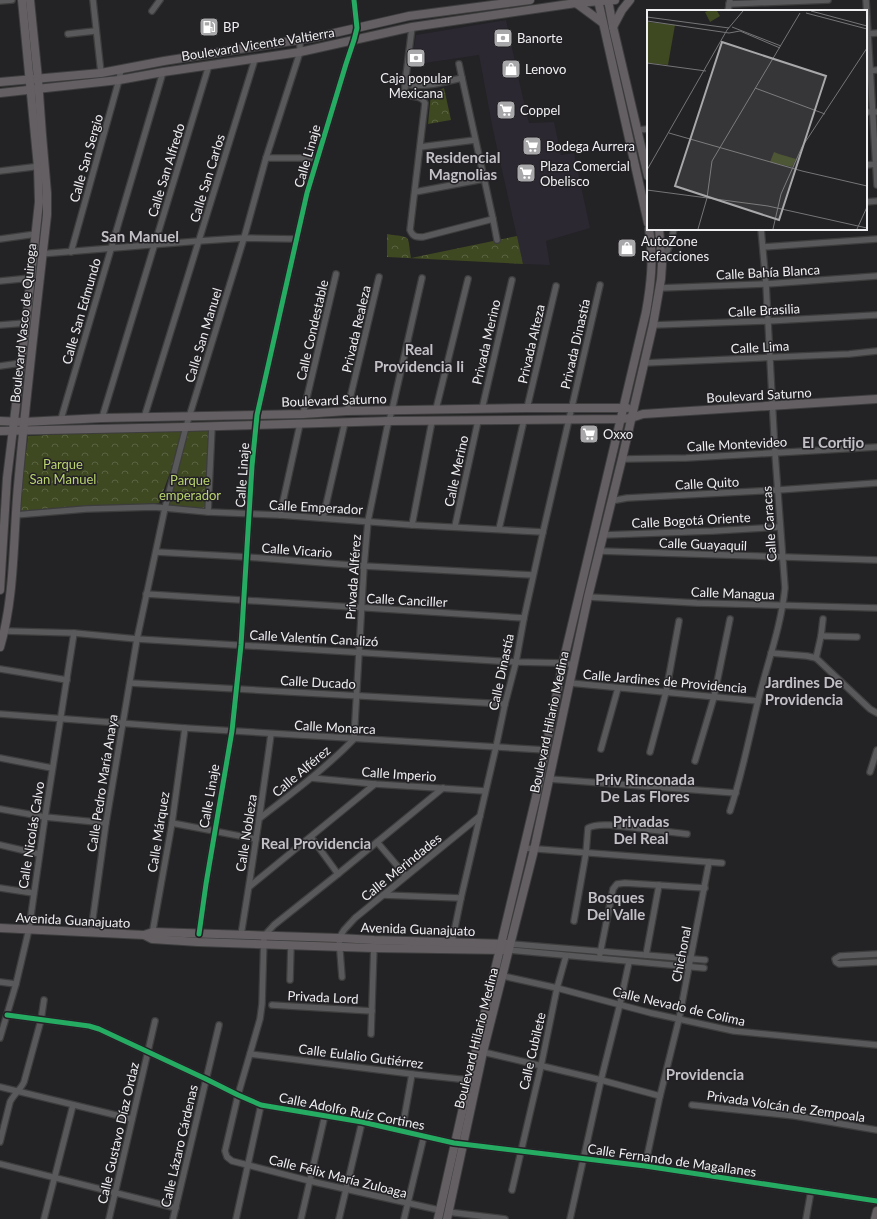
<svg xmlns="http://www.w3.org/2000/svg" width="877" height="1219" viewBox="0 0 877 1219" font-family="Lato,sans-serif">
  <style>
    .built { fill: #2b2831 }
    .park { fill: url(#park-crowns) }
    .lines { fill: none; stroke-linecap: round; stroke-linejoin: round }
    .street-casing { stroke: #3d3d3e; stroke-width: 8 }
    .secondary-casing { stroke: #3d3d3e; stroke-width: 10 }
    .street { stroke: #59585a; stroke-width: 5.5 }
    .secondary { stroke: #645f62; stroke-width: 8 }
    .cycleway-casing { stroke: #232125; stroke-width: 8 }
    .cycleway { stroke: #26ab63; stroke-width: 5 }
    .labels { text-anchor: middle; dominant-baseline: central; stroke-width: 3; stroke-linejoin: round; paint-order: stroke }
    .poi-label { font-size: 13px; fill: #efeff1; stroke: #232125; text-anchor: start }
    .street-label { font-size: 13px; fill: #efeff1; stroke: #232125 }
    .park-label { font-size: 13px; fill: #bad46f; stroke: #232125 }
    .quarter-label { font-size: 15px; font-weight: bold; fill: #c2c0c5; stroke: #232125 }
    .inset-road { fill: none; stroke: #757476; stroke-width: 1 }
    .view { fill: #a8a7a9; fill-opacity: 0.15; stroke: #a8a7a9; stroke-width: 2 }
    .inset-edge { fill: none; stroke: #efeff1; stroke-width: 2 }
  </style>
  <defs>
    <pattern id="park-crowns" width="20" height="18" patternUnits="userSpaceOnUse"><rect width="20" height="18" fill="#3e4821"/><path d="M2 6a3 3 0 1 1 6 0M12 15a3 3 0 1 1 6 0" fill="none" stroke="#5a6342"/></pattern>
  </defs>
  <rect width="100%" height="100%" fill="#232224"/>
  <polygon class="built" points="506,20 520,85 529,123 554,122 561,155 574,153 590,228 546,241 550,265 523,264 493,130 479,55 411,65 416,35"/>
  <g class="park">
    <polygon points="444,88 451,120 428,124 431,93"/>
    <path d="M387,234C413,238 407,234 411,258L517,236L523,264L387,257Z"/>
    <polygon points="212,426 208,512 165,508 184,434 159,503 18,513 28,436"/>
  </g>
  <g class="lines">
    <defs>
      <g id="street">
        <polyline points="93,0 101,73"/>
        <polyline points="866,0 877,185"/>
        <polyline points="0,1 12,0"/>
        <polyline points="729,4 828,0"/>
        <polyline points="152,11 160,0"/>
        <polyline points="728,11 730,0"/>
        <polyline points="68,34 95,31"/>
        <polyline points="866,34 877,33"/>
        <polyline points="459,64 462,78"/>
        <polyline points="866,71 877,70"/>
        <path d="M405,84C425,88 443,82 462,78L493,219L423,237C416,237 413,237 410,230L425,103C421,94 411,99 405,93V84L412,27"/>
        <polyline points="866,112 877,112"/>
        <polyline points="637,130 648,129"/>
        <polyline points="420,147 475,140"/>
        <polyline points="266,158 317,158"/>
        <polyline points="866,165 877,164"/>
        <polyline points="0,171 41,166"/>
        <polyline points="415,192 484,179"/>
        <polyline points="866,202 877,201"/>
        <polyline points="493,219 497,240"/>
        <polyline points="0,239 36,234"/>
        <polyline points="763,247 877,239"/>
        <polyline points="71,252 119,80 121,69"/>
        <polyline points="40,254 199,241 244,238 297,239"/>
        <polyline points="662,263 670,245 674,229"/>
        <polyline points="0,281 31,278"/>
        <polyline points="660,288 766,284 877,276"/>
        <polyline points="0,325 26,323"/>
        <polyline points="653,325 767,321 877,315"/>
        <polyline points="644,363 849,354 877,351"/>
        <polyline points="0,366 21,363"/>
        <polyline points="527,408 556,286"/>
        <polyline points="436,409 468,279"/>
        <polyline points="482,409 512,280"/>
        <polyline points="347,411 379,277"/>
        <polyline points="303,414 336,274"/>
        <polyline points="102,418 209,65"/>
        <polyline points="144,418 255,59"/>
        <polyline points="61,419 163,72"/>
        <polyline points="622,459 686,458 877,447"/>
        <polyline points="611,501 627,498 778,490 877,483"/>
        <polyline points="208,512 212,426"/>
        <polyline points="15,515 86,509 154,507 208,512 280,515 412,525 543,532"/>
        <polyline points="280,515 300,424"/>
        <polyline points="323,518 345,422"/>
        <polyline points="412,525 432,421"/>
        <polyline points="455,526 478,421"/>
        <polyline points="499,529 524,420"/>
        <polyline points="603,535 713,531 780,527"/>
        <polyline points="599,551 877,560"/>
        <polyline points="156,552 247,557 364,566 533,575"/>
        <polyline points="146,594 524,618"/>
        <polyline points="588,597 697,603 877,608"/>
        <polyline points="5,631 74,633 137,639 516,662 563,663 574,665"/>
        <polyline points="821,636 857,637"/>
        <polyline points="771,653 807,656 816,658 870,709 877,713"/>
        <polyline points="816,658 821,636 823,619"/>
        <polyline points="0,669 67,680"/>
        <polyline points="130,683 505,704"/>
        <polyline points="570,683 758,701"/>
        <polyline points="0,714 185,728 546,750"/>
        <polyline points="601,749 618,688"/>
        <polyline points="650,752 666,692 679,621"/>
        <polyline points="0,758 52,768"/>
        <polyline points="695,761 714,697 730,619"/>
        <polyline points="870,772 877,750"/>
        <polyline points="311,778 375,784 485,791"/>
        <polyline points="549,779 736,793"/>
        <polyline points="0,809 45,817 106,823"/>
        <path d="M730,811C742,775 749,738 758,701C767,664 781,627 785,588L775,453L766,284L761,229"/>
        <path d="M260,818C292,793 326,768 354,739L364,566L368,521L387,428L392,410L422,278"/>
        <polyline points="172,823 256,839"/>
        <polyline points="311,837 338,874"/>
        <polyline points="377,842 406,876"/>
        <polyline points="0,845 39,854"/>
        <polyline points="524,848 722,863"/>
        <polyline points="249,887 375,784"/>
        <polyline points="0,888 33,893"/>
        <polyline points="383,895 461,898"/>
        <path d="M574,921L586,853L588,828C595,824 602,825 610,825L687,834"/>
        <polyline points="91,932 106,823 137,639 165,508 186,427 244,238 266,158 300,52 300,40"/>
        <polyline points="199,934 206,884 232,731 241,645 252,466 257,415 307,193 346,64 354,40 357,28 354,0"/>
        <polyline points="152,935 172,823 185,728"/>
        <path d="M241,935C252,868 262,801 271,734"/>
        <polyline points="452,942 461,898 496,747 505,704 516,662 524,618 543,532 600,285"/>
        <polyline points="511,944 705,960"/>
        <polyline points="509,950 704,968"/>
        <polyline points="600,954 613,889 617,884 625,883 705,888"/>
        <polyline points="877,954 840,956 835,959 836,962 839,964 877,962"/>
        <polyline points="646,955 659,885"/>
        <polyline points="503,976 557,988 651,1013 734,1031 877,1045"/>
        <polyline points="342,977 339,938 344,930 355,918 480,816"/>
        <polyline points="290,980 291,945"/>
        <polyline points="0,982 16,984"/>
        <polyline points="272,1005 372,1011"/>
        <polyline points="7,1015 89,1026 99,1029 206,1079 238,1095 261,1105 362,1122 454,1143 645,1166 877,1201"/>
        <polyline points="371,1034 374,945"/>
        <polyline points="0,1038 16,984 29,929 45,817 74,633"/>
        <polyline points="483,1052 601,1080 660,1096"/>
        <polyline points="250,1054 412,1074 469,1080"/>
        <polyline points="0,1087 132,1119"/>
        <polyline points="692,1105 795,1116 877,1130"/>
        <polyline points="402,1130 412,1074"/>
        <path d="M0,1142L10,1102C14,1094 21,1089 24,1082L41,1020L44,1000"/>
        <polyline points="0,1164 176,1208"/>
        <polyline points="645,1166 660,1096 679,1019 709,862"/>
        <polyline points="512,1190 541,1066 557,988 566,956"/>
        <polyline points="439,1210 310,1181 232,1161 227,1157 225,1151 238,1095 260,1019 262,1004 264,936 274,925 338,874 443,788"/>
        <polyline points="448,1212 505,1219"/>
        <polyline points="44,1219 73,1105"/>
        <polyline points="109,1219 155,1021"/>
        <polyline points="173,1219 219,1025"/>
        <polyline points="236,1219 261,1105"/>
        <polyline points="301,1219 325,1115"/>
        <polyline points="339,1219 362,1122"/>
        <polyline points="404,1219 424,1136"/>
        <polyline points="570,1219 601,1080 620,1004 629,962"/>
        <polyline points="806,1219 811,1191"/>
      </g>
      <g id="secondary">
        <polyline points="598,0 648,223"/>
        <polyline points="608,0 613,27 648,176"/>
        <polyline points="576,3 603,23"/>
        <polyline points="613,27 622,10 630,0"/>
        <polyline points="0,82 101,73 164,61 317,37 409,16 530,0"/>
        <polyline points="0,93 119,80 163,72 300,52 412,27 576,3 615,0"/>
        <polyline points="0,421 24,422 102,418 303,414 347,411 527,408 627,408"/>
        <polyline points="0,431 186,427 389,421 621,419 631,418 643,414 877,399"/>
        <polyline points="0,590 7,478 26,323 39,202 38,167 22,0"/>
        <path d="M0,647C15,596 13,539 18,486C26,395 37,305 47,215V193L42,135L38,79L30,0"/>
        <polyline points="0,928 144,935 152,939 198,942 374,948 504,950"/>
        <polyline points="144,935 153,932 339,938 374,940 507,944"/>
        <path d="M438,1219L476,1050L536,797L563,663L646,312C651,284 654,257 649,229"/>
        <polyline points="447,1219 483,1052 534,850 588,597 622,459 653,325 661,279 662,264 659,229"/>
        <polyline points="875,1219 877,1211"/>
      </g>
    </defs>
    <use href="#street" class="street-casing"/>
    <use href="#secondary" class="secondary-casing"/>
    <use href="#street" class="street"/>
    <use href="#secondary" class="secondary"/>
    <defs>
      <g id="cycleway">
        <polyline points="199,934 206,884 232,731 241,645 252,466 257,415 307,193 346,64 354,40 357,28 354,0"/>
        <polyline points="7,1015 89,1026 99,1029 206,1079 238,1095 261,1105 362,1122 454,1143 645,1166 877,1201"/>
      </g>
    </defs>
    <use href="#cycleway" class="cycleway-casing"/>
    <use href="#cycleway" class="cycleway"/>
  </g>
  <defs>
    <symbol id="fuel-square" viewBox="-11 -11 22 22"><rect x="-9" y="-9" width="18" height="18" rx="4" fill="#a8a7a9" stroke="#232125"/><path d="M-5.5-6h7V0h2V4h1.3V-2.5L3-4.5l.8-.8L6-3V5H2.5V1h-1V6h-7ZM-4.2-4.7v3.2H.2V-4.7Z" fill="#fff"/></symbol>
    <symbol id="bank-square" viewBox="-11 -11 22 22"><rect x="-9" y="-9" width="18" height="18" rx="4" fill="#a8a7a9" stroke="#232125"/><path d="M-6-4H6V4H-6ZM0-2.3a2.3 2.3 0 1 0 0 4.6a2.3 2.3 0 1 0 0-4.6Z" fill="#fff"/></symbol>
    <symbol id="shop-square" viewBox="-11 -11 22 22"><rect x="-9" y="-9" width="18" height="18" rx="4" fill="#a8a7a9" stroke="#232125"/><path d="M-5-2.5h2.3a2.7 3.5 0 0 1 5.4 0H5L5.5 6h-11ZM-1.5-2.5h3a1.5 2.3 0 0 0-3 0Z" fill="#fff"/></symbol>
    <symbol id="supermarket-square" viewBox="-11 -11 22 22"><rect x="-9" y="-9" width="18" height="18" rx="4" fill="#a8a7a9" stroke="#232125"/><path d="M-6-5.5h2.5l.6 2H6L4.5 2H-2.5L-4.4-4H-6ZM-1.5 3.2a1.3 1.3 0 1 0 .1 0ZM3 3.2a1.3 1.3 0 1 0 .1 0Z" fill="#fff"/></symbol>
  </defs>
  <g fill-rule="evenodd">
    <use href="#fuel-square" x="198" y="16" width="22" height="22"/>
    <use href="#bank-square" x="492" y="27" width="22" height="22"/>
    <use href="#bank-square" x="405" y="47" width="22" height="22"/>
    <use href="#shop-square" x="500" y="58" width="22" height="22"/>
    <use href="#supermarket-square" x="495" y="99" width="22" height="22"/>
    <use href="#supermarket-square" x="521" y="135" width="22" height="22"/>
    <use href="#supermarket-square" x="515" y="162" width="22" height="22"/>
    <use href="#shop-square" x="616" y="237" width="22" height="22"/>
    <use href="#supermarket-square" x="578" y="423" width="22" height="22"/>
  </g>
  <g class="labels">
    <g class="poi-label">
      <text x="223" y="27">BP</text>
      <text x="517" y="38">Banorte</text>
      <text x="525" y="69">Lenovo</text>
      <text x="416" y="78" text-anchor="middle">Caja popular<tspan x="416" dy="15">Mexicana</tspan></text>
      <text x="520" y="110">Coppel</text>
      <text x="546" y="146">Bodega Aurrera</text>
      <text x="540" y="166">Plaza Comercial<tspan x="540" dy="15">Obelisco</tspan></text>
      <text x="641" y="241">AutoZone<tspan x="641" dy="15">Refacciones</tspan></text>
      <text x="603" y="434">Oxxo</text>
    </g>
    <g class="street-label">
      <text transform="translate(258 44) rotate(-9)">Boulevard Vicente Valtierra</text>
      <text transform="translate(307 156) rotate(-74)">Calle Linaje</text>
      <text transform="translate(86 158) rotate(-74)">Calle San Sergio</text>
      <text transform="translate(166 170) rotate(-73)">Calle San Alfredo</text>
      <text transform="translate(207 178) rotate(-73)">Calle San Carlos</text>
      <text transform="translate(768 272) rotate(-3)">Calle Bahía Blanca</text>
      <text transform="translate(764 310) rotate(-3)">Calle Brasilia</text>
      <text transform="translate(81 311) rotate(-74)">Calle San Edmundo</text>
      <text transform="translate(23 323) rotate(-84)">Boulevard Vasco de Quiroga</text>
      <text transform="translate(356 329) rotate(-77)">Privada Realeza</text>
      <text transform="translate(312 330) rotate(-77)">Calle Condestable</text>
      <text transform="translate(203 335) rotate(-73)">Calle San Manuel</text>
      <text transform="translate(486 342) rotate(-77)">Privada Merino</text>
      <text transform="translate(531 344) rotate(-77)">Privada Alteza</text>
      <text transform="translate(575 344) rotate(-77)">Privada Dinastía</text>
      <text transform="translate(760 347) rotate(-3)">Calle Lima</text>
      <text transform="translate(759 395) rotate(-3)">Boulevard Saturno</text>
      <text transform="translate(334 400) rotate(-2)">Boulevard Saturno</text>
      <text transform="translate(737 444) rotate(-3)">Calle Montevideo</text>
      <text transform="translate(456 471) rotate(-78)">Calle Merino</text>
      <text transform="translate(242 475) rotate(-86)">Calle Linaje</text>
      <text transform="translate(707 483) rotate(-3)">Calle Quito</text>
      <text transform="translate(316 507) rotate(3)">Calle Emperador</text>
      <text transform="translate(691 520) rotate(-3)">Calle Bogotá Oriente</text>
      <text transform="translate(769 524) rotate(-94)">Calle Caracas</text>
      <text transform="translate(703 544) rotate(2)">Calle Guayaquil</text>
      <text transform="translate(297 550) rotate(4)">Calle Vicario</text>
      <text transform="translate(353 577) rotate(-86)">Privada Alférez</text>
      <text transform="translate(733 593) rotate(2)">Calle Managua</text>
      <text transform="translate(407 600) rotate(3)">Calle Canciller</text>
      <text transform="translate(314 638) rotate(3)">Calle Valentín Canalizó</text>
      <text transform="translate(501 672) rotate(-78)">Calle Dinastía</text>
      <text transform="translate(665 681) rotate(5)">Calle Jardines de Providencia</text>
      <text transform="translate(318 682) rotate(3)">Calle Ducado</text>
      <text transform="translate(549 722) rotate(-78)">Boulevard Hilario Medina</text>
      <text transform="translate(335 727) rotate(3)">Calle Monarca</text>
      <text transform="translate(301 771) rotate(-40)">Calle Alférez</text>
      <text transform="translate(399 774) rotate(4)">Calle Imperio</text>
      <text transform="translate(102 783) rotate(-81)">Calle Pedro María Anaya</text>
      <text transform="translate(209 796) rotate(-80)">Calle Linaje</text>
      <text transform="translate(158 832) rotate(-81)">Calle Márquez</text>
      <text transform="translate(246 833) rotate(-81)">Calle Nobleza</text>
      <text transform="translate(31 835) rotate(-81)">Calle Nicolás Calvo</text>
      <text transform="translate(401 867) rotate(-39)">Calle Merindades</text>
      <text transform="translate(73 920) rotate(3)">Avenida Guanajuato</text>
      <text transform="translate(418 929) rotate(2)">Avenida Guanajuato</text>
      <text transform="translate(681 954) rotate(-79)">Chichonal</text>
      <text transform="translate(323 997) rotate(3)">Privada Lord</text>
      <text transform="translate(679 1006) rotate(13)">Calle Nevado de Colima</text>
      <text transform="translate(476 1038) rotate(-76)">Boulevard Hilario Medina</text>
      <text transform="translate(532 1051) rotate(-77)">Calle Cubilete</text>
      <text transform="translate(361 1056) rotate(7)">Calle Eulalio Gutiérrez</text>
      <text transform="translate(786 1106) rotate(8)">Privada Volcán de Zempoala</text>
      <text transform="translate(352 1111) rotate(11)">Calle Adolfo Ruíz Cortines</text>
      <text transform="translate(118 1133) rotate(-77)">Calle Gustavo Díaz Ordaz</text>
      <text transform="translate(179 1146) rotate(-77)">Calle Lázaro Cárdenas</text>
      <text transform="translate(672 1160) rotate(8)">Calle Fernando de Magallanes</text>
      <text transform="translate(338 1176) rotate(14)">Calle Félix María Zuloaga</text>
    </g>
    <g class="park-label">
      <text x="63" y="464">Parque<tspan x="63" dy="15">San Manuel</tspan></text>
      <text x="190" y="480">Parque<tspan x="190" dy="15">emperador</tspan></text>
    </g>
    <g class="quarter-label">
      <text x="463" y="157">Residencial<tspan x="463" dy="17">Magnolias</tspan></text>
      <text x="140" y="236">San Manuel</text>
      <text x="419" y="349">Real<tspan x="419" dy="17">Providencia Ii</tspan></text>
      <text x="833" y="442">El Cortijo</text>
      <text x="804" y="682">Jardines De<tspan x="804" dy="17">Providencia</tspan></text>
      <text x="645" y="779">Priv Rinconada<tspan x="645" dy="17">De Las Flores</tspan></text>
      <text x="641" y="821">Privadas<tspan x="641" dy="17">Del Real</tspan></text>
      <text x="316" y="843">Real Providencia</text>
      <text x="616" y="897">Bosques<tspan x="616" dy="17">Del Valle</tspan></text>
      <text x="705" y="1074">Providencia</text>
    </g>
  </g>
  <g transform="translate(647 10)">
    <rect width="220" height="220" fill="#232224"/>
    <path d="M1,12L28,15L21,55L0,53Z" fill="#3e4821"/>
    <path d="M127,142L132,144L130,146L132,144L149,149L145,157L123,152Z" fill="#3e4821"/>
    <path d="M61,1H70L73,6L63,12L58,2Z" fill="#3e4821"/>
    <path class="inset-road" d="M164,1L220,16M159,3L220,19M0,7L82,18M0,11L82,23L93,21L133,38M85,17L134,36M0,53L59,61M108,78L178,104M22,123L155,161L220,176M0,160L80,20L96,1M0,180L121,196L220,218M51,219L60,188L65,151L153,3M126,219L134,184L155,137L220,38M210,219L220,197"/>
    <path class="view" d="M75,32L179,66L132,210L28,176Z"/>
    <rect width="220" height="220" class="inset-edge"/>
  </g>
</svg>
